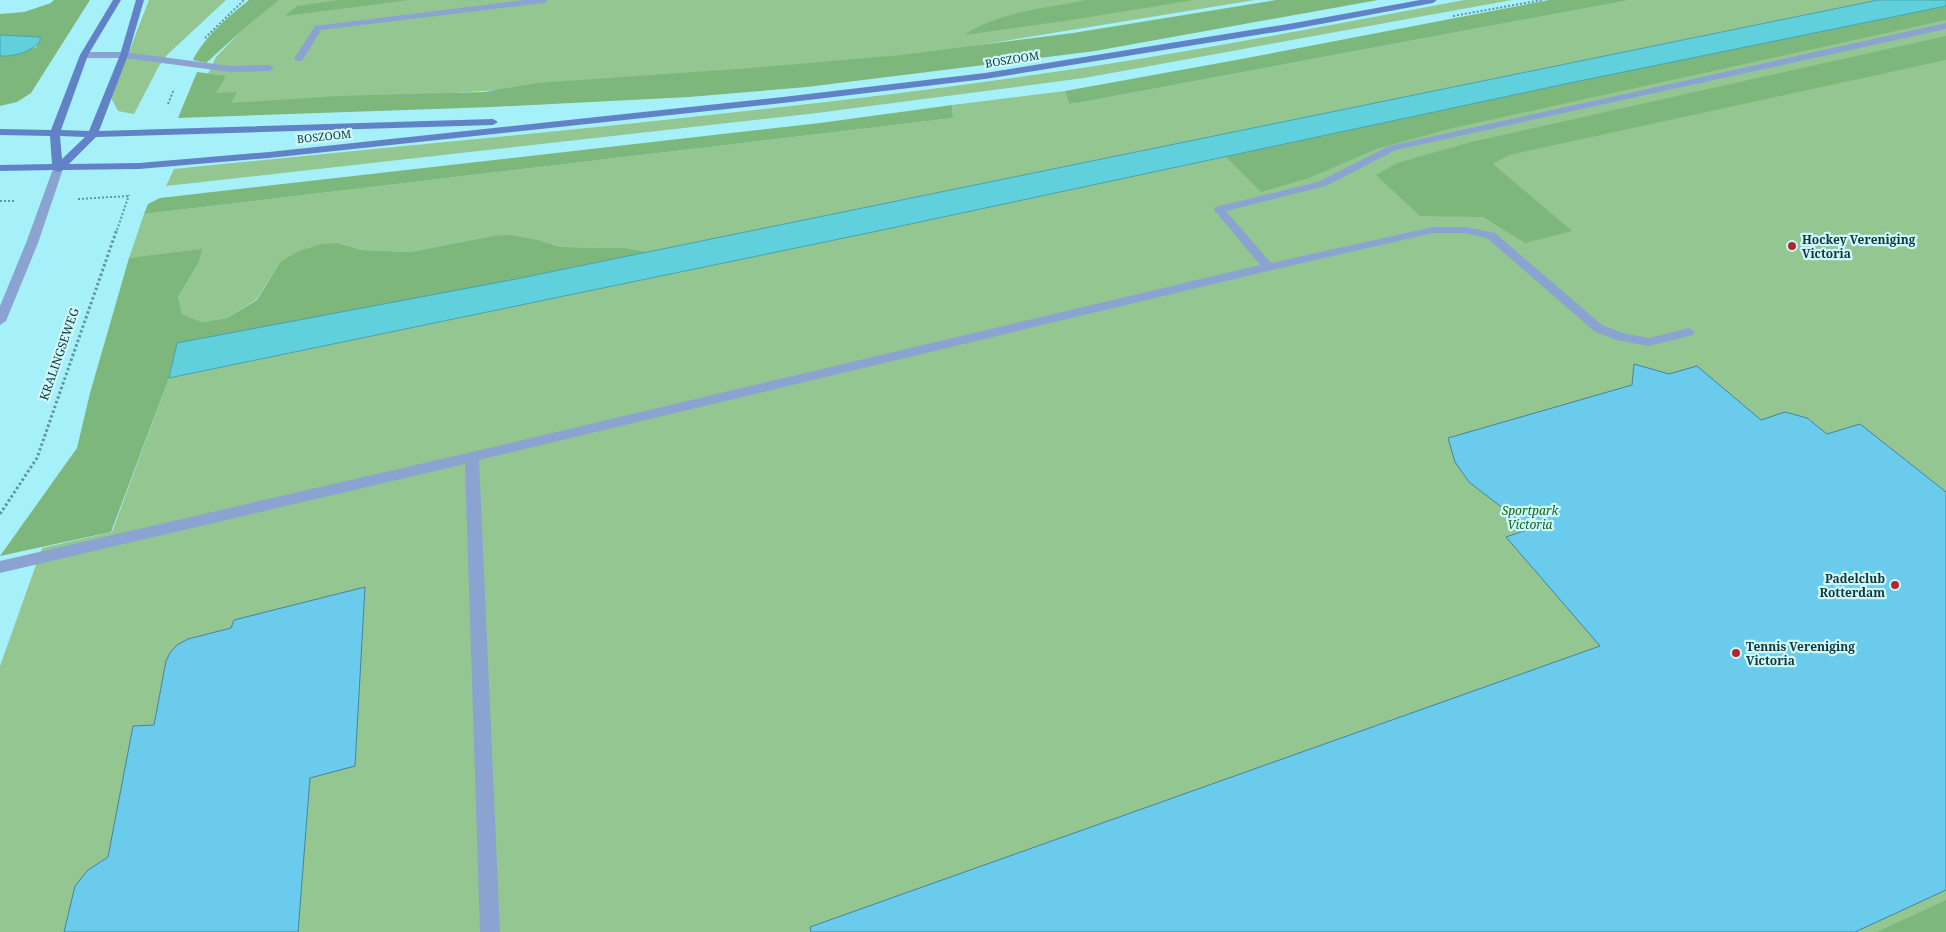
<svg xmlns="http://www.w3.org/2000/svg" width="1946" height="932" viewBox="0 0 1946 932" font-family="'Noto Serif',serif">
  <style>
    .green { fill: #94c692 }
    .forest { fill: #7eb77c }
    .water { fill: #60d1dc; stroke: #49a2aa }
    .building { fill: #6acbed; stroke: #44859c }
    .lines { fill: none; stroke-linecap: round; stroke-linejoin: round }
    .path-far1 { stroke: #60969c; stroke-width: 2; stroke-dasharray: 2 2; stroke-linecap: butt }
    .path { stroke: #60969c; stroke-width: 3; stroke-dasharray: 2.5 2.5; stroke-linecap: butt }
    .service { fill: #8ba3d1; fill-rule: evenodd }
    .minor { fill: #8ba3d1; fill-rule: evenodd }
    .secondary { fill: #6182c6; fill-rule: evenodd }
    .poi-dot { fill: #b6252e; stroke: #cdf9fd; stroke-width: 2 }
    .labels { text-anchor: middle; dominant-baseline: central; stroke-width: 4.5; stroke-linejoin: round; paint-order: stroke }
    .far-street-label { font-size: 11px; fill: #143437; stroke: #cdf9fd }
    .poi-label { font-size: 12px; font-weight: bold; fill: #143437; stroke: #cdf9fd; text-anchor: start }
    .street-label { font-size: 12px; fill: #143437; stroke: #cdf9fd }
    .park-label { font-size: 12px; font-style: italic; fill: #15661a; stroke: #cdf9fd }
  </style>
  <rect width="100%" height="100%" fill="#a6f1f9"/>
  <g class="green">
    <polygon points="149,0 226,0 167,55 159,66 134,114 118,111 111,98"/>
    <polygon points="271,0 1255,0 936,52 624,82 191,110 216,57"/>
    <path d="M1464,0H1512L1084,78L809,114L166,186L174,169C458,140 743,116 1026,76C1173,56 1318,27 1464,0Z"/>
    <polygon points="1630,0 1878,0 648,252 626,248 561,247 539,240 492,236 410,252 362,250 338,243 280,262 257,299 227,318 202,322 182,314 178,297 199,262 129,258 144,214 953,118 952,105 1065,91 1069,104 1077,103"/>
    <polygon points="1946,6 1946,932 0,932 0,666 42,548 112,532 169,378 873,232 1565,84"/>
  </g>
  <g class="forest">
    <polygon points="54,0 90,0 31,93 17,102 0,106 0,56 22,52 36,47 40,37 0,35 0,14 24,12 51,3"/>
    <path d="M249,0H279L248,25L206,63L193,60C205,36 228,17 249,0Z"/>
    <polygon points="339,0 409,0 285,16 297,6"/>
    <path d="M1087,0H1194L1071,20L964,35C999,12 1046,8 1087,0Z"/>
    <polygon points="1276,0 1378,0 1095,51 807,87 689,97 492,107 178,118 197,72 226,76 216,93 237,92 231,103 338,96 484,92 537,83 738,69 901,55 1073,33"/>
    <polygon points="1549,0 1630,0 1077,103 1069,104 1065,91 1247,58"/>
    <polygon points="1946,6 1946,20 1453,128 1376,149 1309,178 1261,192 1226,157 1565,84"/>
    <polygon points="1946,36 1946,60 1509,155 1493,164 1572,231 1525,243 1483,217 1420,216 1376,175 1397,163 1471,142"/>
    <polygon points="952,105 953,118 144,214 148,204 160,198 820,123"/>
    <polygon points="509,235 539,240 561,247 626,248 648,252 516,279 171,367 169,378 111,532 0,556 77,448 90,393 129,258 202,249 199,262 178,297 182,314 202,322 227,318 257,300 280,262 297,252 321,244 338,243 362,250 410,252 492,236"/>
    <polygon points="1946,900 1946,932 1877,932"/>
  </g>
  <g class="water">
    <polygon points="1878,0 1946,0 1946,6 1565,84 873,232 169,378 177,343 516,279"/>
    <path d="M0,35L40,37V41C32,52 13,57 0,56Z"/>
  </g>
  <g class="building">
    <polygon points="1634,364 1669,374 1697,366 1761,420 1785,412 1807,418 1827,434 1860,424 1946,492 1946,890 1855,932 811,932 810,927 1600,646 1506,537 1530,529 1469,482 1455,462 1448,438 1632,385"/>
    <polygon points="365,587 355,766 310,778 298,932 64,932 75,886 88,870 108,857 133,726 154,725 166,661 170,653 177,645 188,639 231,628 234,620"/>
  </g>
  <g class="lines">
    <g class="path-far1">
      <polyline points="1453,16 1542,0"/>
      <polyline points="205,38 244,0"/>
      <polyline points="168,104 174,89"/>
      <polyline points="78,199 129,196"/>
      <polyline points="0,201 14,201"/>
      <polyline points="117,230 129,195"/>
    </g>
    <polyline class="path" points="0,514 37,458 117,229"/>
    <g class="service">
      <polygon points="524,0 548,0 544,3 321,30 302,61 296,61 294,59 315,26"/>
      <polygon points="1946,23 1946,29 1396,150 1326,186 1226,211 1271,263 1433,227 1465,227 1495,233 1602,325 1622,333 1649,338 1689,328 1695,332 1693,335 1649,346 1616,340 1594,331 1487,238 1465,233 1433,233 1268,271 479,460 500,932 480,932 465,464 0,573 0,561 472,452 1260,265 1215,211 1214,209 1215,207 1318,182 1389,146"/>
      <polygon points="124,52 230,66 269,65 274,68 269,71 230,72 124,58 84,58 80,55 84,52"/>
    </g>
    <polygon class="minor" points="58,166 63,169 38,243 6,321 0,325 0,306 26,243 53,169"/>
    <path class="secondary" d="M113,0H121L88,55L61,130L89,131L120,55L136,0H144L128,55L99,131L493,119L498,122L493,125L96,137L69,164L139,163L269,152L783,97L985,73L1294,23L1420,0H1437L1433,3L1294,29L985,79L783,103L269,158L139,169L63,170L58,172L54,170L0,171V165L52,164L50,136L0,135V129L51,130L80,55ZM60,136L85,137L62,159Z"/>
  </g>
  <g class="poi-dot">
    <circle cx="1792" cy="246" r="5"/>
    <circle cx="1895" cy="585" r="5"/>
    <circle cx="1736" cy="653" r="5"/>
  </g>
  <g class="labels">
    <g class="far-street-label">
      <text transform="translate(1012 59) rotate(-9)">BOSZOOM</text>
      <text transform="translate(324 136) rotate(-6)">BOSZOOM</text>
    </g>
    <g class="poi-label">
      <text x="1802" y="239">Hockey Vereniging<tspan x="1802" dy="14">Victoria</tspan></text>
      <text x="1885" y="578" text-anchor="end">Padelclub<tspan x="1885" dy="14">Rotterdam</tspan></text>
      <text x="1746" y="646">Tennis Vereniging<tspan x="1746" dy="14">Victoria</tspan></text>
    </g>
    <g class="street-label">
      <text transform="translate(59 354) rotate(-71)">KRALINGSEWEG</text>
    </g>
    <g class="park-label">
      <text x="1530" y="510">Sportpark<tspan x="1530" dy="14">Victoria</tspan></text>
    </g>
  </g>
</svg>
